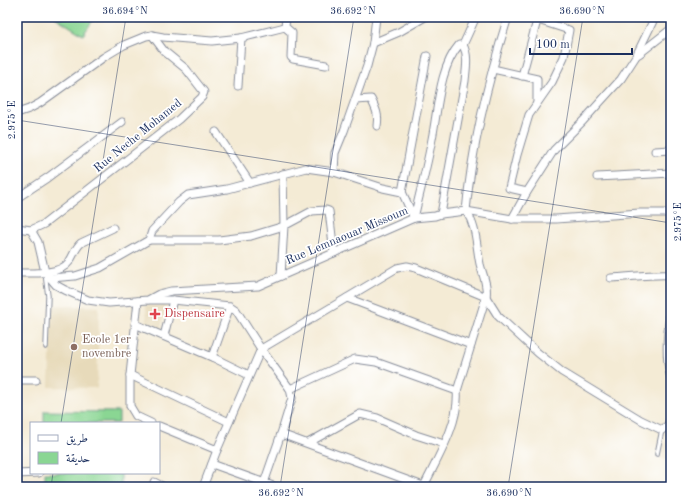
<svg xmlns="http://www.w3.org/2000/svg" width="688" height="504" viewBox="0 0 688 504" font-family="'Old Standard TT',Amiri,serif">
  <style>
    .built { fill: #e7daba }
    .green { fill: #8ad693; stroke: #528278 }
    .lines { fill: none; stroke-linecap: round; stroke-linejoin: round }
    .lane-casing { stroke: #888d9a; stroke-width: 5.5 }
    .street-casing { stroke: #888d9a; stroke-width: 9 }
    .lane { stroke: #fff; stroke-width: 3.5 }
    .street { stroke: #fff; stroke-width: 7 }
    .ticks { fill: none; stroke: #1b2f5e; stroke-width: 1; stroke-opacity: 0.45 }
    .health-dot { fill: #e0444e; stroke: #fff; stroke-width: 1.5 }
    .education-dot { fill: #8d6e63; stroke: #fff; stroke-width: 1.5 }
    .labels { text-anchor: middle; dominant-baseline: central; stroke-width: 3.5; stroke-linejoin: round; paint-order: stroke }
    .street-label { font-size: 12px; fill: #1b2f5e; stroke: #fff }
    .health-label { font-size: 12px; fill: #be3a42; stroke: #fff; text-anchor: start }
    .education-label { font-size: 12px; fill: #785e54; stroke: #fff; text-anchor: start }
    .neatline { fill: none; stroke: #1b2f5e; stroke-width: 1.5 }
    .ticks-label { font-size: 10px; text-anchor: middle; fill: #1b2f5e }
  </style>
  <rect width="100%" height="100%" fill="#fff"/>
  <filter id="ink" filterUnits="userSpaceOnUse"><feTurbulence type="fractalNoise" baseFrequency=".025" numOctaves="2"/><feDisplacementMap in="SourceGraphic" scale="8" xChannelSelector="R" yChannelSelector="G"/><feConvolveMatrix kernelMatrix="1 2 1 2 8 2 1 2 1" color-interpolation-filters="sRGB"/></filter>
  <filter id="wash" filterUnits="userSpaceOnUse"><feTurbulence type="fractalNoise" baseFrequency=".012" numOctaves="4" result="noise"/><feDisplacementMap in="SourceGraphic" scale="16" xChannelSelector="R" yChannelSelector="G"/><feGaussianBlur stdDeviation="0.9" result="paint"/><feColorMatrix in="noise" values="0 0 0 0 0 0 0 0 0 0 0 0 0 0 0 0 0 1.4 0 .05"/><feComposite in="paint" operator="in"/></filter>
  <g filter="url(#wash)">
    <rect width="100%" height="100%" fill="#f4ebd5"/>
    <g class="built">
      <polygon points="52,305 99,307 97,388 49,387"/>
      <polygon points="146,306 166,306 161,328 147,322"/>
      <polygon points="670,430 671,430 671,462 660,458"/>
    </g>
    <g class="green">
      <polygon points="55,17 95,17 83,35"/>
      <polygon points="44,411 119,412 119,423 44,423"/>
      <rect x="45" y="473" width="76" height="14"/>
    </g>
  </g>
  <g filter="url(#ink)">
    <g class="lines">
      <defs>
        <g id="lane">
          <polyline points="45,273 48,296 46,347"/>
          <polyline points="657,454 662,430"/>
        </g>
        <g id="street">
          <polyline points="286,17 285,27 292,33 291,57 293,59 326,65"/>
          <polyline points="373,43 399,32 425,17"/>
          <polyline points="463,45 474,21"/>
          <polyline points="639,54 671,29"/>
          <polyline points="493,69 537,79 537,103"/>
          <polyline points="522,76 538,17"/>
          <polyline points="238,86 241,38"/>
          <path d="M356,100L371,99C376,109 379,115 377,126"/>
          <polyline points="17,113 29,109 40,103 104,57 124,45 146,36 152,35 163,37 212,41 241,38 285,27"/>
          <polyline points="216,132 250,183"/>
          <polyline points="655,151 671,150"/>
          <polyline points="334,172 335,153 344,131 367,66 373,43 376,17"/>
          <polyline points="597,177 671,173"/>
          <polyline points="402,192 427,56"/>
          <polyline points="527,192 509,188 517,155 529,115 552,82 564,57 569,30 538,20"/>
          <polyline points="17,198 47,178 122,122"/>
          <path d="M414,218C420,192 427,166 432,139C438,110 439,68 459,45H463C469,56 466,69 465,81L441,214"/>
          <polyline points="512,219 527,192 554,150 583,121 621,79 636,56 655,17"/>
          <polyline points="17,228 31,230 44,224 179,119 202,97 204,92 186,69 164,51 152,35"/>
          <polyline points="31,230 38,242 45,272"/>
          <polyline points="149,240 219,240 251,236 284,226 312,211 326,210 329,211 334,253"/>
          <polyline points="45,272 56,285 65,290 88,300 109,303 148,300 159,294 171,291 258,286 414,218 435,216 441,214 466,211 512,219 556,219 640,213 671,213"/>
          <path d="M17,273C31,273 60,275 69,262C74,255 75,248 81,243L113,228"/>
          <polyline points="281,276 284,226 283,174"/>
          <polyline points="50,278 75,276 100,268 149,240 152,231 179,202 188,195 227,189 306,168 334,172 383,188 402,192 414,218"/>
          <path d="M611,278C631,277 651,274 671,275"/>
          <polyline points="347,298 471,345"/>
          <polyline points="149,300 173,300 230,306 236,310 261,349 397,268 407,266 416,268 486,297 498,316 538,353 562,372 641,420 662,430 668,425 671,418"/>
          <polyline points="138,301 130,375 130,406 136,416 151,423"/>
          <polyline points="670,316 671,296"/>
          <path d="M671,316H670C667,337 665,357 671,378"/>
          <polyline points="135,324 212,357 249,375"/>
          <polyline points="164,336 173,300"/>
          <polyline points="212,357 230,306"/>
          <polyline points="130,375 229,422"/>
          <polyline points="17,380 36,380"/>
          <polyline points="290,389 355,359 376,362 457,391"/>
          <polyline points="159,426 217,450"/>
          <polyline points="281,434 426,487"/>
          <polyline points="308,443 360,414 377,418 416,435 444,444"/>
          <polyline points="212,464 276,487"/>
          <polyline points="17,474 39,473"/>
          <polyline points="154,482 164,487"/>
          <path d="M424,486C437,459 460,422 457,391L486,297C488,285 483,276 480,264C476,245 477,227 466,211C472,145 488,80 508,17"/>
          <polyline points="203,487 217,450 261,349 290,389 292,398 281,434 264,483"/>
        </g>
      </defs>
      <use href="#lane" class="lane-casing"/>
      <use href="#street" class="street-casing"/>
      <use href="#lane" class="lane"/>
      <use href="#street" class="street"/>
    </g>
  </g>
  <path class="ticks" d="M17,120L671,223M61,423L126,17M51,487L53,473M280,487L354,17M508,487L583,17"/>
  <path class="health-dot" d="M153 308h4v4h4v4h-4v4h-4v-4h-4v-4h4z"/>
  <circle class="education-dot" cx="74" cy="347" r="4"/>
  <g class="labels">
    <g class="street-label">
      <text transform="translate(138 136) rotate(-39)">Rue Neche Mohamed</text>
      <text transform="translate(347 236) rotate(-23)">Rue Lemnaouar Missoum</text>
    </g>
    <g class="health-label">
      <text x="164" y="314">Dispensaire</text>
    </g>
    <g class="education-label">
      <text x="82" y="340">Ecole 1er<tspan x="82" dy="14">novembre</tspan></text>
    </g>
  </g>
  <rect width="688" height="504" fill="none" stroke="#fff" stroke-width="44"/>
  <rect x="30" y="422" width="130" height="52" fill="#ffffff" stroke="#a4acbf"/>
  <rect x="38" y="435" width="20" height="6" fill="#ffffff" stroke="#a4acbf"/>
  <text x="66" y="442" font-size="12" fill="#1b2f5e">طريق</text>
  <rect x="38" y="452" width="20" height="12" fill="#8ad693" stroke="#a4acbf"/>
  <text x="66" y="462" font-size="12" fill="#1b2f5e">حديقة</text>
  <path d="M530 48v6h102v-6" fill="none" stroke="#1b2f5e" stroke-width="2"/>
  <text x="536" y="48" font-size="12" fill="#1b2f5e" stroke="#ffffff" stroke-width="3" paint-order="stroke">100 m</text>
  <rect x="22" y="22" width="644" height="460" class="neatline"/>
  <g class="ticks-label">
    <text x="125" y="14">36.694°N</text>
    <text x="353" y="14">36.692°N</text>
    <text x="582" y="14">36.690°N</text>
    <text transform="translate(11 120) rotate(-90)" y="4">2.975°E</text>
    <text transform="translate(677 222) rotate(-90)" y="4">2.975°E</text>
    <text x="281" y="496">36.692°N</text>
    <text x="509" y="496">36.690°N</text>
  </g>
</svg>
